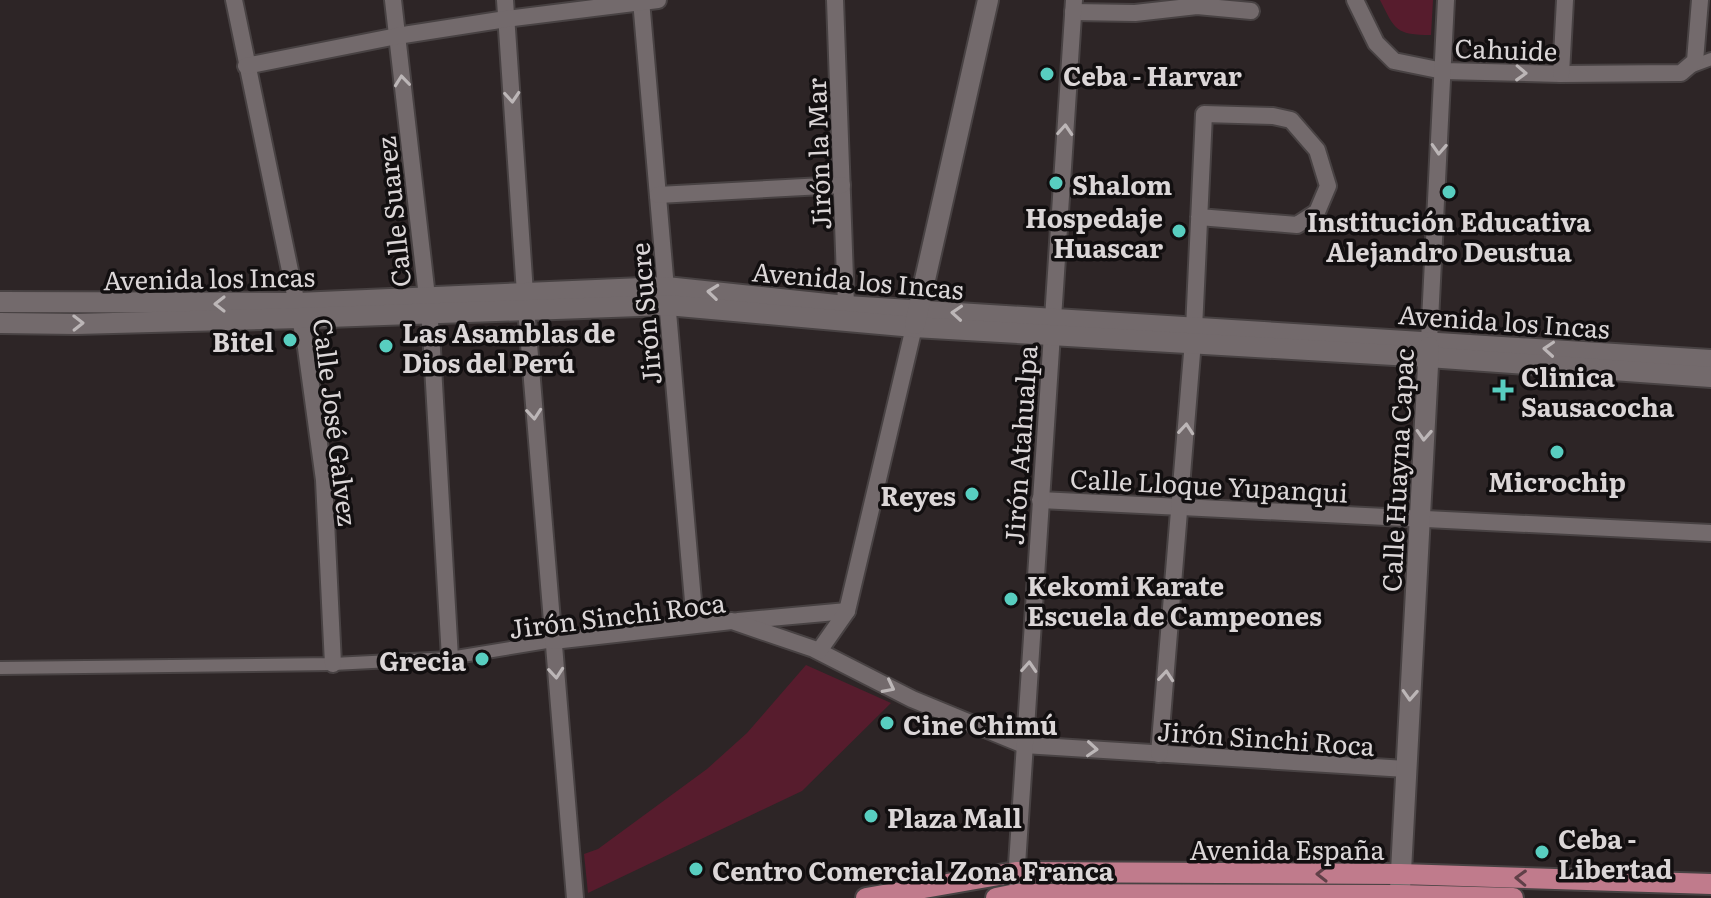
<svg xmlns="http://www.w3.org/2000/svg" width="1711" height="898" viewBox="0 0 1711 898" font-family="Literata,serif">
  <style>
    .green { fill: #571c2d }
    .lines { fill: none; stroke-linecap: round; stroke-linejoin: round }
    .pedestrian-casing { stroke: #484243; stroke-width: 16 }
    .minor-casing { stroke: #484243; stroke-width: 20 }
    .tertiary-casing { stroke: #484243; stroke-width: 24 }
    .primary-casing { stroke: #484243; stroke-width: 24 }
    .pedestrian { stroke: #736a6c; stroke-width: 12 }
    .minor { stroke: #736a6c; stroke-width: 16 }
    .tertiary { stroke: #736a6c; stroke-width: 20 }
    .primary { stroke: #c07b8c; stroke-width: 20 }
    .oneway { stroke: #bcb6b7 }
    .oneway2 { stroke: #604048 }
    .poi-dot { fill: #58cec0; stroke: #120f10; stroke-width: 3 }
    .labels { text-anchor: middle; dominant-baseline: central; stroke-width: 7; stroke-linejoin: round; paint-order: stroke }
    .street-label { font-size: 26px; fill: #dbd6d7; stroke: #120f10 }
    .poi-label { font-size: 26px; font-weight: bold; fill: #dbd6d7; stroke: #120f10; text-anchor: start }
  </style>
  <rect width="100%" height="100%" fill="#2d2526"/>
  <g class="green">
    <path d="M1380,0H1433L1431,35C1396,35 1395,30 1380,0Z"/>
    <polygon points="806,665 891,703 802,791 588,893 584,854 598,849 707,769 747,733"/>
  </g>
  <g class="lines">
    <defs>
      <g id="pedestrian">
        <polyline points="1690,67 1711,59"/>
        <polyline points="0,668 333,664 450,658 553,641"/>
      </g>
      <g id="minor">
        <polyline points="234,0 306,348 324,480 333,664"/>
        <polyline points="393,0 431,332 450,658"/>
        <polyline points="505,0 526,308 575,898"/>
        <polyline points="641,0 695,624"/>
        <polyline points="835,0 846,306"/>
        <polyline points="1355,0 1376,43 1394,61 1443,71 1561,74 1681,73 1695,61 1700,0"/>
        <polyline points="1073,12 1135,13 1197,6 1251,11"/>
        <polyline points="246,66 397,36 506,19 658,0"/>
        <polyline points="1561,74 1565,0"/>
        <polyline points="658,195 842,185"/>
        <polyline points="1429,341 1446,0"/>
        <polyline points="1040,500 1711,533"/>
        <polyline points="738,621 847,611"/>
        <polyline points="553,641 732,621 814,649 912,699 1024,745 1406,769"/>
        <polyline points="819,651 847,611 914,327"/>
        <polyline points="1159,754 1194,329 1204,114 1273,116 1291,120 1317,150 1328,186 1317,212 1297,225 1199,217"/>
        <polyline points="1016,880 1074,0"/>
      </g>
      <g id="tertiary">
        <polyline points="0,302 298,303 666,287 846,306 1711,360"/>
        <polyline points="0,323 76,324 300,318 667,305 914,327 1428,357 1711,377"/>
        <polyline points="915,324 988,0"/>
        <polyline points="1400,890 1429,347"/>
      </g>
      <g id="primary">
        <polyline points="866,898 1016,872 1400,874 1711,884"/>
        <polyline points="996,898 1016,894 1399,895 1513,898"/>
      </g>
    </defs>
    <use href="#pedestrian" class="pedestrian-casing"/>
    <use href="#minor" class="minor-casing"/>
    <use href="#tertiary" class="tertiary-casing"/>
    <use href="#primary" class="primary-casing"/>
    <use href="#pedestrian" class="pedestrian"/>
    <use href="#minor" class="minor"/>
    <use href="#tertiary" class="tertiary"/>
    <use href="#primary" class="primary"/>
  </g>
  <defs><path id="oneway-chevron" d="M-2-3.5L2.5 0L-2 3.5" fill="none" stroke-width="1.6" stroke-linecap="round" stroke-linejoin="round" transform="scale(2)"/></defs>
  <g class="oneway">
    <use href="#oneway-chevron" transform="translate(1521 73) rotate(2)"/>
    <use href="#oneway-chevron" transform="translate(402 81) rotate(-96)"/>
    <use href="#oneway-chevron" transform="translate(512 97) rotate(86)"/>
    <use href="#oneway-chevron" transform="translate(1065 130) rotate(-86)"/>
    <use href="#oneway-chevron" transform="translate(1439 149) rotate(93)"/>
    <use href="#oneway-chevron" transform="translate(713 292) rotate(-174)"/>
    <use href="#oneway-chevron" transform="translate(220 304) rotate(180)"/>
    <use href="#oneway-chevron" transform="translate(957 313) rotate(-176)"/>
    <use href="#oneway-chevron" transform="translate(78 323) rotate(-1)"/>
    <use href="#oneway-chevron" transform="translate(1549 349) rotate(-176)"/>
    <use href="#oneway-chevron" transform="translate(534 414) rotate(85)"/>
    <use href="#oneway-chevron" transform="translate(1186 429) rotate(-85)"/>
    <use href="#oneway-chevron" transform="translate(1424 435) rotate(93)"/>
    <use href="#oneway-chevron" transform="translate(1029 667) rotate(-86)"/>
    <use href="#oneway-chevron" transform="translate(556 673) rotate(85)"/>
    <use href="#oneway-chevron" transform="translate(1166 676) rotate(-85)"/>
    <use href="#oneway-chevron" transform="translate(889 687) rotate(27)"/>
    <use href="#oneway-chevron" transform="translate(1410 695) rotate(93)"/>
    <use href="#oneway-chevron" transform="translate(1092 749) rotate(4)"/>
  </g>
  <g class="oneway2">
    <use href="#oneway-chevron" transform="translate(1322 874) rotate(-180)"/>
    <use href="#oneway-chevron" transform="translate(1521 878) rotate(-178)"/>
  </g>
  <g class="poi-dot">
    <circle cx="1047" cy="74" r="8"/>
    <circle cx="1056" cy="183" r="8"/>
    <circle cx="1449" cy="192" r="8"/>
    <circle cx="1179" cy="231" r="8"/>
    <circle cx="290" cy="340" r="8"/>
    <circle cx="386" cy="346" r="8"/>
    <path d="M1499 378h8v8h8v8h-8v8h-8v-8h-8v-8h8z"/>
    <circle cx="1557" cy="452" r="8"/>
    <circle cx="972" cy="494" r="8"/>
    <circle cx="1011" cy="599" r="8"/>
    <circle cx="482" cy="659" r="8"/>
    <circle cx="887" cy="723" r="8"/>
    <circle cx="871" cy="816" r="8"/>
    <circle cx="1542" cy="852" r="8"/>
    <circle cx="696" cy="869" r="8"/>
  </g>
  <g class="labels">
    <g class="street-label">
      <text transform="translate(1506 48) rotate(2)">Cahuide</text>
      <text transform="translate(817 154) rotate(-92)">Jirón la Mar</text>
      <text transform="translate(392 212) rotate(-96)">Calle Suarez</text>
      <text transform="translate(209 277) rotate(-1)">Avenida los Incas</text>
      <text transform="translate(858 279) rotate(5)">Avenida los Incas</text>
      <text transform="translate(644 314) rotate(-95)">Jirón Sucre</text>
      <text transform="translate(1504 320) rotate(4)">Avenida los Incas</text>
      <text transform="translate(337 422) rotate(83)">Calle José Galvez</text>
      <text transform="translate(1019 445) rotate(-86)">Jirón Atahualpa</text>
      <text transform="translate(1396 470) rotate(-87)">Calle Huayna Capac</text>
      <text transform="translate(1209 484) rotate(3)">Calle Lloque Yupanqui</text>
      <text transform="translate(617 614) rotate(-7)">Jirón Sinchi Roca</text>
      <text transform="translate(1266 737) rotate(4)">Jirón Sinchi Roca</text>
      <text x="1287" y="848">Avenida España</text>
    </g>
    <g class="poi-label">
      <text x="1063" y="74">Ceba - Harvar</text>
      <text x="1072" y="183">Shalom</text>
      <text x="1163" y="216" text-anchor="end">Hospedaje<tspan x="1163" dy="30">Huascar</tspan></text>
      <text x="1449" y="220" text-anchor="middle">Institución Educativa<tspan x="1449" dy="30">Alejandro Deustua</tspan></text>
      <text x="402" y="331">Las Asamblas de<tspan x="402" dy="30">Dios del Perú</tspan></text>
      <text x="274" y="340" text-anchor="end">Bitel</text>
      <text x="1521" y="375">Clinica<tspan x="1521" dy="30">Sausacocha</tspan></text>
      <text x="1557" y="480" text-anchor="middle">Microchip</text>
      <text x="956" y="494" text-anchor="end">Reyes</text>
      <text x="1027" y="584">Kekomi Karate<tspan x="1027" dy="30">Escuela de Campeones</tspan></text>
      <text x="466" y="659" text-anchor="end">Grecia</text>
      <text x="903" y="723">Cine Chimú</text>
      <text x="887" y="816">Plaza Mall</text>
      <text x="1558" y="837">Ceba -<tspan x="1558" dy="30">Libertad</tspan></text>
      <text x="712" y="869">Centro Comercial Zona Franca</text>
    </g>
  </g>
</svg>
